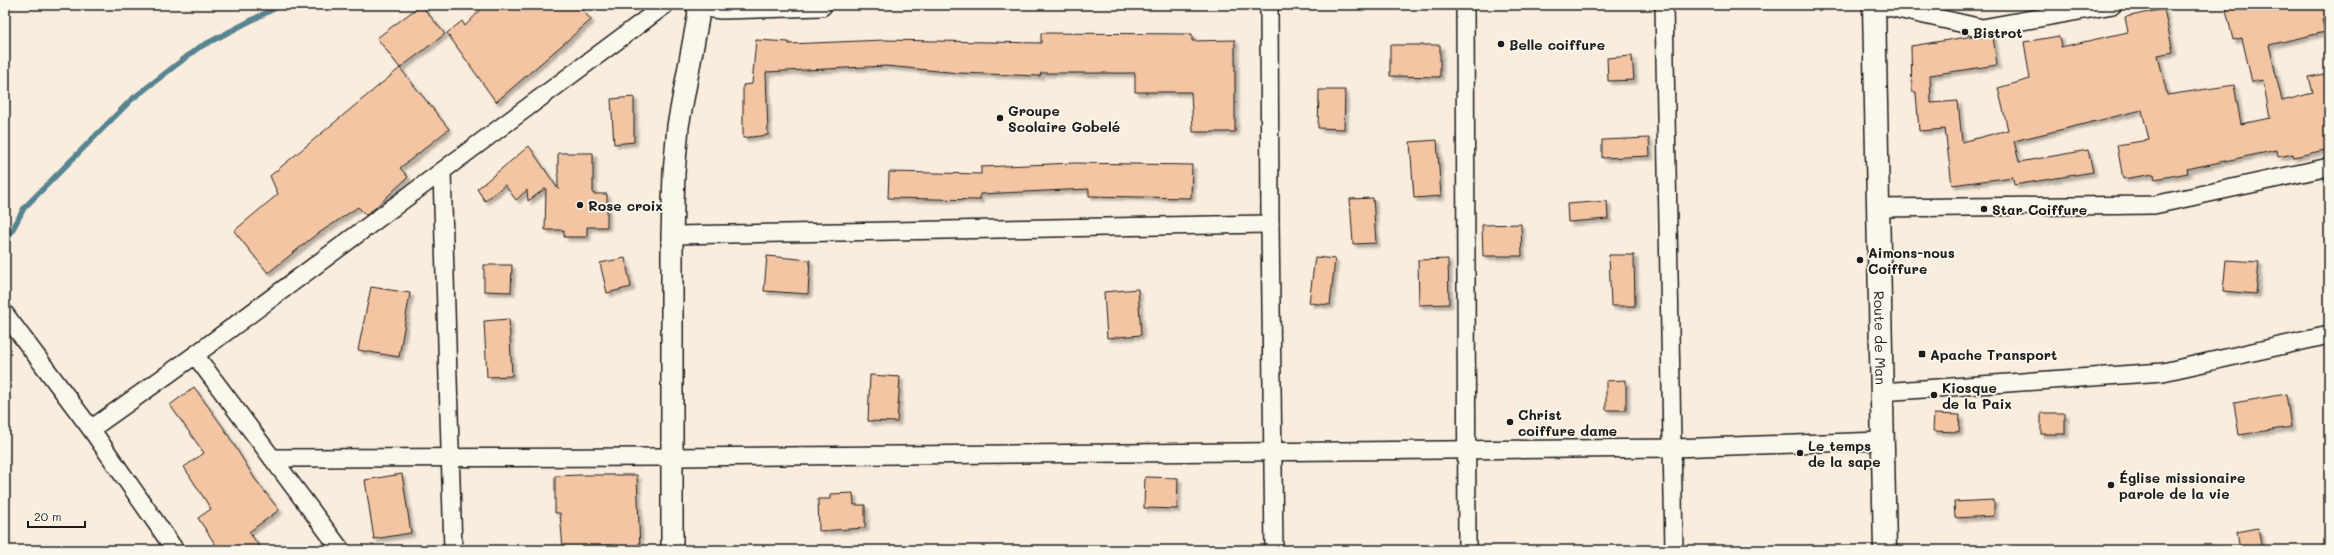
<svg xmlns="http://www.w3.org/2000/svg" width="2334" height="555" viewBox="0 0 2334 555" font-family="Mali,sans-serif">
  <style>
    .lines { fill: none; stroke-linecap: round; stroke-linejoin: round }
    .stream { stroke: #578491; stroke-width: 5.5 }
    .building { fill: #f4c5a3; stroke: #1c1c1c; filter: url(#shadow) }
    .minor-casing { stroke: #1c1c1c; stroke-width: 20 }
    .tertiary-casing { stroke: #1c1c1c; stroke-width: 24 }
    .trunk-casing { stroke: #1c1c1c; stroke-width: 25 }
    .minor { stroke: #fbf7ec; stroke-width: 17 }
    .tertiary { stroke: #fbf7ec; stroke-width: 21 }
    .trunk { stroke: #fbf7ec; stroke-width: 22 }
    .poi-dot { fill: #1c1c1c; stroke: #fbf7ec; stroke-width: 1.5 }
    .labels { text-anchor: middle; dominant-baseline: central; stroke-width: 3.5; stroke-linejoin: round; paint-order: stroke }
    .poi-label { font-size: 14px; font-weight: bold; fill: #1c1c1c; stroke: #fbf7ec; text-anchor: start }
    .street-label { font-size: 14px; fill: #1c1c1c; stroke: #fbf7ec }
  </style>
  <defs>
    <filter id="shadow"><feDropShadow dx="3.5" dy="3.5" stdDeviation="1" flood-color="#0004"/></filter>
  </defs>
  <rect width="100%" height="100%" fill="#faeddd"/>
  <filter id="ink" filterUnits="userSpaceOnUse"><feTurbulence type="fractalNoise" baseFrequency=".025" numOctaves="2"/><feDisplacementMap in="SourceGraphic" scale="8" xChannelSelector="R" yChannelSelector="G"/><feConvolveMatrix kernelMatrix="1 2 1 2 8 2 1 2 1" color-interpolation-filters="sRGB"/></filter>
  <g filter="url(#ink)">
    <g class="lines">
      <polyline class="stream" points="5,244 24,208 131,100 198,48 281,5"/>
    </g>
    <g class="building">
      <polygon points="421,5 445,34 400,68 377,38"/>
      <polygon points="485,5 578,5 591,20 496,102 447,33 462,21 465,26"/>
      <polygon points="2225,5 2329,5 2329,18 2322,19 2325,32 2269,45 2282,101 2313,93 2309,77 2329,73 2329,149 2294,157 2293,154 2278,157 2277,150 2187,169 2188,173 2155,179 2154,174 2123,179 2117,145 2149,140 2142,110 2014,141 2019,162 2088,150 2093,172 2014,185 2013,177 1952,185 1945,129 1919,131 1916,92 1912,92 1911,46 1973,36 1993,36 1997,65 1930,75 1931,103 1958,101 1962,142 2008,130 1998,88 2030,79 2024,42 2059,36 2061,47 2128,32 2125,17 2164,9 2173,52 2158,55 2167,95 2234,85 2241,124 2270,118 2263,80 2252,82 2242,38 2233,40"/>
      <polygon points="1041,33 1192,34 1192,41 1235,40 1235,132 1193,132 1191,92 1135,92 1135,73 1041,73 1040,76 959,73 886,66 766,72 768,135 743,138 743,85 752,84 756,40 789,42 789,44 884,40 1041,43"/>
      <polygon points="1390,45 1440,45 1440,77 1390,76"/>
      <polygon points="1632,56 1634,80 1608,81 1607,58"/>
      <polygon points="400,68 449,129 400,168 408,177 374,209 366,215 358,207 313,237 268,273 234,231 278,194 270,176"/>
      <polygon points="1319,90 1345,90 1344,129 1318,128"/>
      <polygon points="634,97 634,142 614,144 611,99"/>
      <polygon points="1649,138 1650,156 1602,158 1602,140"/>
      <polygon points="1437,140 1441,196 1414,198 1410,142"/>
      <polygon points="529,146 558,189 558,153 593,153 593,194 607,194 607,227 587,227 587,237 564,237 564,230 545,230 546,188 528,201 527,190 516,200 505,185 485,201 477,189"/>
      <polygon points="1074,163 1192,165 1191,198 1089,196 1089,189 980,194 980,200 888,198 889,172 981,174 981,167"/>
      <polygon points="1373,198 1376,243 1353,244 1350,199"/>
      <polygon points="1607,201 1608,219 1568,222 1567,204"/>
      <polygon points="1521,224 1522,256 1483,256 1482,225"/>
      <polygon points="1609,255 1634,255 1635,306 1611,306"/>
      <polygon points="767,256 810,260 808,294 764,291"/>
      <polygon points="1315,257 1335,259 1330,305 1309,303"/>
      <polygon points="625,258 631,287 607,293 600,263"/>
      <polygon points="1448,259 1449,304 1419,305 1418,260"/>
      <polygon points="2226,260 2259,262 2256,294 2223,291"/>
      <polygon points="484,265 512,265 511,292 484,291"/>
      <polygon points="371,287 410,293 399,357 358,350"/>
      <polygon points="1138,289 1141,335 1107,338 1104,292"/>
      <polygon points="509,319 512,376 487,377 484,321"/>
      <polygon points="870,375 900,377 897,422 868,421"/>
      <polygon points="1626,380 1626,410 1606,410 1606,381"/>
      <polygon points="194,387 223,427 255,479 279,510 249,532 262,550 219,550 198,518 211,509 184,467 204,453 170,405"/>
      <polygon points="2286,394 2291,427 2239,435 2234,403"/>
      <rect x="2041" y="413" width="24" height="21"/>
      <polygon points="1934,414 1960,415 1959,432 1933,431"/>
      <polygon points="402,474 411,533 374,539 365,480"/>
      <polygon points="580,475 637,475 640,550 613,550 612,545 563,549 560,513 555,513 555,476"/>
      <polygon points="1145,477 1178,478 1177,509 1144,508"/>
      <polygon points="853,493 854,505 865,505 865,528 819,531 818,499 830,499 830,494"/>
      <polygon points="1994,500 1994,516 1955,518 1954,502"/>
      <polygon points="2258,528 2262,550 2240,550 2237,532"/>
    </g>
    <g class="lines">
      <defs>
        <g id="minor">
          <polyline points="1269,5 1270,224 1274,550"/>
          <polyline points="1465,5 1467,550"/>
          <polyline points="1664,5 1674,550"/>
          <polyline points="1880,5 1982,28 2113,5"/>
          <polyline points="442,172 453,550"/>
          <polyline points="1878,208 2154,205 2329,167"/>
          <polyline points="672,235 1270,224"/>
          <polyline points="5,314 91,429 175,550"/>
          <polyline points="195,355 341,550"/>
          <polyline points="1881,392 2163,372 2329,335"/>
          <polyline points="91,429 195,355 665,5"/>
          <polyline points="272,458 672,457 1673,448 1882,441"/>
        </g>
        <g id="tertiary">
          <polyline points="696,5 722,8 821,5"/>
          <polyline points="672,550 672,235 674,173 678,126 700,7"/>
        </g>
        <g id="trunk">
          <path id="s1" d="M1874,5L1885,550"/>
        </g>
      </defs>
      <use href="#minor" class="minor-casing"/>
      <use href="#tertiary" class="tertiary-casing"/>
      <use href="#trunk" class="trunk-casing"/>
      <use href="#minor" class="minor"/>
      <use href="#tertiary" class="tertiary"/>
      <use href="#trunk" class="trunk"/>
    </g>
  </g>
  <g class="poi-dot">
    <circle cx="1965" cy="32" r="4"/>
    <circle cx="1501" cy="44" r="4"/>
    <circle cx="1000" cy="118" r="4"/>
    <circle cx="580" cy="205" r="4"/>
    <circle cx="1984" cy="209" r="4"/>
    <circle cx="1860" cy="260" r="4"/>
    <rect x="1918" y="350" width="8" height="8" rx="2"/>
    <circle cx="1934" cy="395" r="4"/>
    <circle cx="1510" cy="422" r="4"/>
    <circle cx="1800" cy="453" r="4"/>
    <circle cx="2111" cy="485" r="4"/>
  </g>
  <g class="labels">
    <g class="poi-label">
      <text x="1973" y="32">Bistrot</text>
      <text x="1509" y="44">Belle coiffure</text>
      <text x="1008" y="110">Groupe<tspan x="1008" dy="16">Scolaire Gobelé</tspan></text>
      <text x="588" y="205">Rose croix</text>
      <text x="1992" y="209">Star Coiffure</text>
      <text x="1868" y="252">Aimons-nous<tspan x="1868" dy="16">Coiffure</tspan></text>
      <text x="1930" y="354">Apache Transport</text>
      <text x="1942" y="387">Kiosque<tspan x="1942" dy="16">de la Paix</tspan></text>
      <text x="1518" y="414">Christ<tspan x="1518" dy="16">coiffure dame</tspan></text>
      <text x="1808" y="445">Le temps<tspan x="1808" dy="16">de la sape</tspan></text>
      <text x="2119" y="477">Église missionaire<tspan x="2119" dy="16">parole de la vie</tspan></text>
    </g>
    <g class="street-label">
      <text stroke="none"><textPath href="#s1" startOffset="333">Route de Man</textPath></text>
    </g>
  </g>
  <rect width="2334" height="555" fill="none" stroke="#fbf7ec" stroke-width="20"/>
  <rect x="10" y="10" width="2314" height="535" fill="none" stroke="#1c1c1c" stroke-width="1.5" filter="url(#ink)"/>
  <path d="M28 521v6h57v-6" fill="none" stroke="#1c1c1c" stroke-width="2"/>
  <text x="34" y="521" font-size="12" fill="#1c1c1c" stroke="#fbf7ec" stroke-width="3" paint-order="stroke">20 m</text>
</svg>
